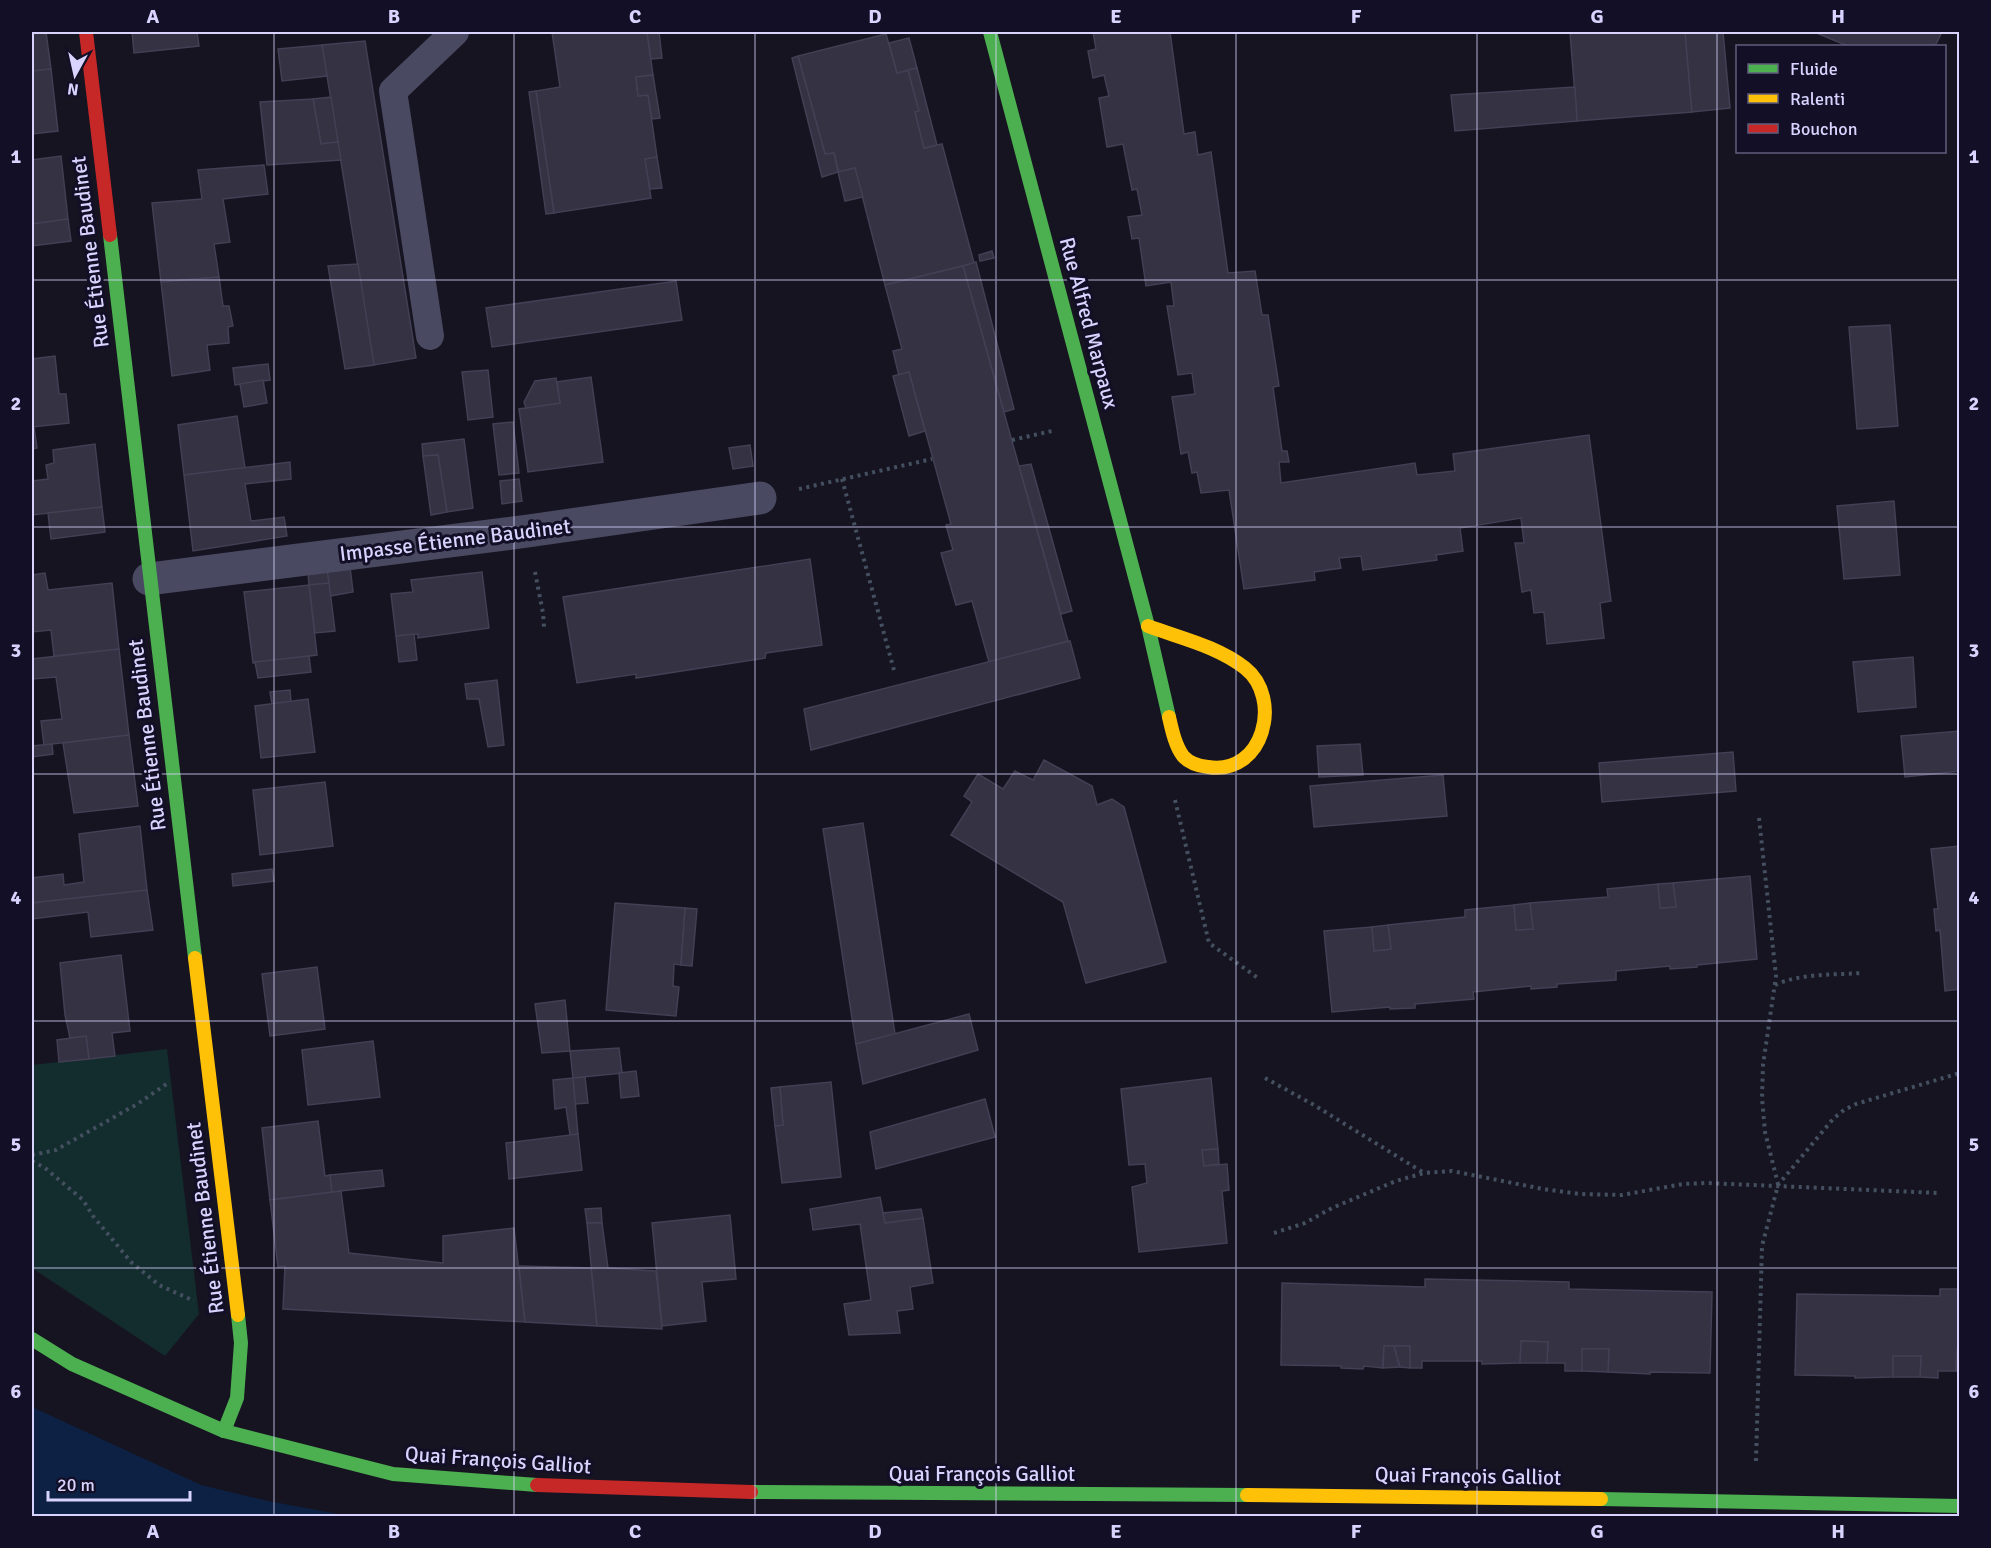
<svg xmlns="http://www.w3.org/2000/svg" width="1991" height="1548" viewBox="0 0 1991 1548" font-family="Signika,sans-serif">
  <style>
    .green { fill: #132c2d }
    .water { fill: #0d2144 }
    .building { fill: #343243; stroke: #433f54; stroke-width: 1.5 }
    .lines { fill: none; stroke-linecap: round; stroke-linejoin: round }
    .path { stroke: #44505f; stroke-width: 4; stroke-dasharray: 3 4.5; stroke-linecap: butt }
    .lane { stroke: #4a4962; stroke-width: 28 }
    .street { stroke: #4a4962; stroke-width: 33 }
    .fast { stroke: #4caf50; stroke-width: 14 }
    .slow { stroke: #ffc107; stroke-width: 14 }
    .jam { stroke: #c62828; stroke-width: 14 }
    .grid { fill: none; stroke: #d9d4ff; stroke-width: 1.5; stroke-opacity: 0.55 }
    .labels { text-anchor: middle; dominant-baseline: central; stroke-width: 6; stroke-linejoin: round; paint-order: stroke }
    .street-label { font-size: 21px; fill: #d9d4ff; stroke: #130f26 }
    .neatline { fill: none; stroke: #d9d4ff; stroke-width: 2 }
    .grid-label { font-size: 20px; text-anchor: middle; font-weight: bold; fill: #d9d4ff }
  </style>
  <rect width="100%" height="100%" fill="#161421"/>
  <polygon class="green" points="167,1049 199,1314 165,1356 32,1268 32,1065"/>
  <polygon class="water" points="32,1407 201,1485 268,1501 349,1516 32,1516"/>
  <g class="building">
    <polygon points="32,32 46,32 51,69 32,71"/>
    <polygon points="132,32 197,32 199,46 134,53"/>
    <polygon points="552,32 647,32 653,75 636,77 638,96 648,95 657,157 645,159 651,198 554,213 536,91 560,87"/>
    <polygon points="647,32 659,32 662,58 651,59"/>
    <polygon points="1093,32 1170,32 1184,134 1195,132 1198,155 1211,152 1228,273 1255,271 1262,315 1268,315 1279,386 1273,387 1282,451 1287,451 1289,462 1279,462 1281,483 1415,463 1417,475 1455,471 1453,454 1589,435 1611,601 1600,603 1604,638 1547,644 1544,612 1534,613 1531,590 1522,592 1515,543 1524,543 1521,518 1460,528 1463,551 1436,555 1437,560 1363,570 1361,556 1339,558 1341,568 1314,572 1315,580 1244,589 1229,490 1201,493 1197,472 1192,473 1188,452 1181,454 1172,397 1195,394 1192,373 1178,375 1167,306 1174,306 1171,282 1146,286 1139,238 1132,239 1128,217 1142,215 1137,189 1132,190 1123,144 1107,147 1099,98 1109,96 1104,75 1093,78 1088,51 1096,49"/>
    <polygon points="1570,32 1685,32 1692,112 1577,121"/>
    <polygon points="1685,32 1723,32 1730,108 1692,112"/>
    <polygon points="1814,32 1942,32 1935,46 1848,46"/>
    <polygon points="886,34 897,73 908,70 919,111 915,112 924,148 942,144 974,263 885,285 855,168 839,172 834,153 825,154 798,56"/>
    <polygon points="909,38 917,68 897,73 889,43"/>
    <polygon points="365,41 416,358 374,365 322,45"/>
    <polygon points="322,45 327,76 282,81 278,49"/>
    <polygon points="798,56 825,154 834,153 838,172 822,177 792,58"/>
    <polygon points="917,68 937,145 924,148 915,112 919,111 908,70"/>
    <polygon points="51,69 58,131 32,134 32,71"/>
    <polygon points="653,75 660,118 652,119 648,95 638,96 636,77"/>
    <polygon points="1575,87 1577,121 1455,131 1451,95"/>
    <polygon points="536,91 554,213 546,214 529,92"/>
    <polygon points="331,97 338,142 321,144 313,99"/>
    <polygon points="313,99 321,144 338,142 341,160 267,165 260,102"/>
    <polygon points="61,156 68,219 32,224 32,160"/>
    <polygon points="657,157 662,188 650,189 645,159"/>
    <polygon points="264,165 268,194 223,199 230,242 214,244 219,277 161,282 152,203 202,199 198,170"/>
    <polygon points="855,168 863,197 845,201 838,172"/>
    <polygon points="68,219 71,241 32,246 32,224"/>
    <polygon points="992,251 994,258 980,261 979,255"/>
    <polygon points="976,262 1014,409 1004,412 963,266"/>
    <polygon points="358,264 374,365 345,369 328,266"/>
    <polygon points="963,266 1068,641 989,662 972,601 956,605 941,553 953,550 946,525 951,524 909,372 899,376 893,351 902,349 885,285"/>
    <polygon points="219,277 223,306 229,306 233,326 228,327 229,343 207,345 210,370 172,376 161,282"/>
    <polygon points="676,281 682,320 492,347 486,308"/>
    <polygon points="1890,325 1898,426 1857,429 1849,327"/>
    <polygon points="55,356 59,394 66,394 69,423 32,427 32,359"/>
    <polygon points="268,364 270,380 235,385 233,368"/>
    <polygon points="488,370 493,417 468,420 462,372"/>
    <polygon points="909,372 925,431 909,436 893,376"/>
    <polygon points="591,377 603,462 528,472 519,409 560,403 557,382"/>
    <polygon points="556,378 560,403 526,408 524,402 535,381"/>
    <polygon points="263,380 267,403 244,407 240,384"/>
    <polygon points="237,416 245,468 184,475 178,425"/>
    <polygon points="513,422 519,473 499,475 493,424"/>
    <polygon points="32,427 34,427 37,448 32,449"/>
    <polygon points="464,439 473,508 447,512 438,455 423,456 422,444"/>
    <polygon points="95,444 102,507 32,515 32,481 48,479 46,465 54,463 53,450"/>
    <polygon points="750,445 753,466 733,469 729,448"/>
    <polygon points="438,455 447,512 431,515 423,456"/>
    <polygon points="290,462 291,479 245,484 251,521 284,517 287,536 193,551 184,475"/>
    <polygon points="1031,464 1072,611 1061,614 1019,466"/>
    <polygon points="519,479 522,501 502,504 500,481"/>
    <polygon points="1894,501 1900,575 1844,579 1837,506"/>
    <polygon points="102,507 105,532 51,539 48,513"/>
    <polygon points="810,559 822,645 766,653 765,658 636,678 636,674 577,683 563,597"/>
    <polygon points="350,567 353,592 330,596 327,570"/>
    <polygon points="327,570 329,583 309,585 308,572"/>
    <polygon points="482,572 489,628 418,638 418,634 396,636 391,594 413,592 411,580"/>
    <polygon points="45,573 48,590 112,583 119,649 54,656 51,630 32,632 32,575"/>
    <polygon points="329,583 335,631 315,633 309,585"/>
    <polygon points="309,585 317,655 253,663 244,592"/>
    <polygon points="414,634 417,660 399,662 396,636"/>
    <polygon points="1070,641 1080,678 811,750 804,709"/>
    <polygon points="119,649 129,735 44,745 41,721 62,719 56,677 32,679 32,659"/>
    <polygon points="309,656 311,672 258,678 255,662"/>
    <polygon points="1913,657 1916,707 1858,712 1853,662"/>
    <polygon points="497,680 504,745 488,747 479,699 467,699 465,684"/>
    <polygon points="290,690 291,702 272,704 270,692"/>
    <polygon points="308,699 315,752 261,758 255,706"/>
    <polygon points="1960,731 1960,771 1905,777 1901,736"/>
    <polygon points="129,735 138,806 74,813 63,743"/>
    <polygon points="52,744 53,754 32,757 32,746"/>
    <polygon points="1360,744 1363,775 1319,777 1317,746"/>
    <polygon points="1733,752 1736,791 1602,802 1599,763"/>
    <polygon points="1044,760 1092,786 1097,805 1112,799 1124,807 1166,962 1086,983 1063,902 951,835 972,802 964,796 978,774 1003,789 1015,771 1033,780"/>
    <polygon points="1443,775 1447,816 1314,827 1310,786"/>
    <polygon points="325,782 333,846 260,855 253,790"/>
    <polygon points="863,823 895,1034 856,1044 823,829"/>
    <polygon points="140,826 147,890 32,903 32,878 63,874 64,885 84,882 79,834"/>
    <polygon points="1960,846 1960,989 1945,991 1940,930 1936,931 1934,909 1938,909 1931,849"/>
    <polygon points="272,869 274,881 233,886 232,874"/>
    <polygon points="1750,876 1757,959 1697,965 1697,967 1670,969 1670,966 1616,971 1616,980 1557,984 1557,987 1531,989 1531,986 1473,992 1474,999 1415,1004 1415,1008 1390,1009 1390,1007 1332,1012 1324,931 1372,927 1374,951 1391,949 1388,925 1465,917 1465,910 1514,905 1516,930 1533,929 1530,903 1608,897 1607,889 1658,884 1660,908 1676,907 1673,883"/>
    <polygon points="1673,883 1676,907 1660,908 1658,884"/>
    <polygon points="147,890 153,930 91,937 88,912 32,919 32,903"/>
    <polygon points="615,903 685,908 681,965 674,964 673,986 679,987 676,1016 606,1010"/>
    <polygon points="1530,903 1533,929 1516,930 1514,905"/>
    <polygon points="685,908 697,909 692,966 681,965"/>
    <polygon points="1388,925 1391,949 1374,951 1372,927"/>
    <polygon points="121,955 130,1031 112,1033 115,1056 89,1059 86,1036 70,1038 65,1015 60,963"/>
    <polygon points="317,967 325,1029 270,1036 262,974"/>
    <polygon points="565,1000 570,1051 542,1053 535,1004"/>
    <polygon points="969,1014 978,1050 863,1084 856,1044"/>
    <polygon points="86,1036 89,1059 59,1062 57,1040"/>
    <polygon points="373,1041 380,1097 308,1105 302,1050"/>
    <polygon points="619,1048 622,1073 573,1078 570,1051"/>
    <polygon points="636,1071 639,1096 621,1098 619,1073"/>
    <polygon points="585,1077 588,1103 575,1104 573,1078"/>
    <polygon points="573,1078 578,1134 570,1135 566,1107 555,1109 553,1080"/>
    <polygon points="1211,1078 1218,1149 1202,1150 1204,1166 1227,1164 1229,1190 1222,1191 1227,1243 1139,1252 1132,1187 1147,1183 1145,1164 1129,1165 1121,1089"/>
    <polygon points="831,1082 841,1177 782,1183 775,1126 783,1125 780,1087"/>
    <polygon points="780,1087 783,1125 775,1126 771,1088"/>
    <polygon points="985,1099 995,1137 876,1169 870,1132"/>
    <polygon points="318,1121 325,1176 330,1175 332,1192 270,1200 262,1128"/>
    <polygon points="578,1134 582,1170 509,1179 506,1143"/>
    <polygon points="1218,1149 1219,1164 1204,1166 1202,1150"/>
    <polygon points="382,1170 384,1186 332,1192 330,1175"/>
    <polygon points="341,1191 349,1253 443,1263 443,1236 514,1228 525,1322 283,1309 285,1266 278,1267 270,1200"/>
    <polygon points="880,1197 885,1223 923,1218 933,1283 910,1287 913,1309 897,1311 900,1333 849,1335 844,1304 871,1300 860,1224 813,1230 810,1209"/>
    <polygon points="601,1208 602,1223 587,1223 585,1209"/>
    <polygon points="921,1209 923,1218 885,1223 883,1213"/>
    <polygon points="730,1215 736,1279 702,1282 706,1321 662,1326 652,1223"/>
    <polygon points="587,1223 602,1223 608,1268 656,1271 662,1329 597,1326"/>
    <polygon points="519,1266 591,1268 597,1326 525,1322"/>
    <polygon points="1425,1279 1569,1282 1569,1289 1712,1292 1710,1373 1650,1372 1650,1374 1608,1372 1609,1349 1582,1349 1582,1371 1565,1371 1565,1363 1547,1363 1548,1342 1521,1341 1520,1363 1482,1364 1482,1361 1422,1361 1422,1368 1410,1368 1410,1346 1384,1346 1383,1368 1364,1366 1363,1369 1341,1368 1341,1366 1281,1365 1282,1283 1425,1287"/>
    <polygon points="1940,1289 1960,1289 1960,1349 1957,1349 1956,1371 1938,1371 1938,1378 1920,1377 1921,1356 1893,1356 1893,1377 1855,1378 1855,1376 1795,1375 1797,1294 1940,1296"/>
    <polygon points="1521,1341 1548,1342 1547,1363 1520,1363"/>
    <polygon points="1384,1346 1394,1346 1400,1367 1383,1368"/>
    <polygon points="1394,1346 1410,1346 1410,1368 1400,1367"/>
    <polygon points="1582,1349 1609,1349 1608,1372 1582,1371"/>
    <polygon points="1957,1349 1960,1349 1960,1371 1956,1371"/>
    <polygon points="1893,1356 1921,1356 1920,1377 1893,1377"/>
  </g>
  <g class="lines">
    <g class="path">
      <polyline points="1012,440 1052,431"/>
      <polyline points="842,479 895,674"/>
      <polyline points="799,489 932,459"/>
      <polyline points="535,572 543,613 544,627"/>
      <polyline points="1175,800 1209,943 1258,978"/>
      <polyline points="1759,818 1776,976 1763,1065 1762,1098 1765,1132 1778,1184"/>
      <path d="M1775,985C1801,973 1834,975 1862,973"/>
      <polyline points="1265,1078 1314,1105 1424,1173"/>
      <polyline points="32,1155 56,1150 139,1103 168,1083"/>
      <polyline points="32,1161 45,1168 83,1200 93,1216 131,1262 159,1285 194,1301"/>
      <polyline points="1274,1233 1305,1223 1332,1208 1396,1181 1424,1173 1452,1171 1543,1189 1580,1194 1622,1195 1683,1184 1706,1183 1939,1193"/>
      <polyline points="1756,1461 1762,1246 1778,1185 1833,1119 1844,1110 1856,1104 1960,1073"/>
    </g>
    <polyline class="lane" points="430,336 393,91 455,32"/>
    <polyline class="street" points="149,579 528,531 760,498"/>
    <g class="fast">
      <polyline points="990,32 1148,626 1169,717"/>
      <polyline points="110,235 195,958"/>
      <polyline points="32,1339 72,1364 224,1431 393,1474 537,1485"/>
      <polyline points="224,1431 237,1398 241,1343 238,1315"/>
      <polyline points="751,1492 1247,1495"/>
      <polyline points="1601,1499 1960,1506"/>
    </g>
    <g class="slow">
      <path d="M1148,626C1180,638 1217,646 1245,668C1283,698 1264,776 1208,767C1199,766 1189,763 1183,756C1175,745 1172,730 1169,717"/>
      <polyline points="195,958 238,1315"/>
      <polyline points="1247,1495 1601,1499"/>
    </g>
    <g class="jam">
      <polyline points="86,32 110,235"/>
      <polyline points="537,1485 751,1492"/>
    </g>
  </g>
  <path class="grid" d="M274,32V1516M514,32V1516M755,32V1516M996,32V1516M1236,32V1516M1477,32V1516M1717,32V1516M32,280H1960M32,527H1960M32,774H1960M32,1021H1960M32,1268H1960"/>
  <g class="labels">
    <g class="street-label">
      <text transform="translate(90 252) rotate(-97)">Rue Étienne Baudinet</text>
      <text transform="translate(1089 323) rotate(75)">Rue Alfred Marpaux</text>
      <text transform="translate(455 540) rotate(-7)">Impasse Étienne Baudinet</text>
      <text transform="translate(147 735) rotate(-97)">Rue Étienne Baudinet</text>
      <text transform="translate(205 1218) rotate(-97)">Rue Étienne Baudinet</text>
      <text transform="translate(498 1460) rotate(4)">Quai François Galliot</text>
      <text x="982" y="1474">Quai François Galliot</text>
      <text transform="translate(1468 1476) rotate(1)">Quai François Galliot</text>
    </g>
  </g>
  <rect width="1991" height="1548" fill="none" stroke="#130f26" stroke-width="66"/>
  <rect x="1736" y="45" width="210" height="108" fill="#130f26" stroke="#625e7d" stroke-width="1.5"/>
  <rect x="1748" y="64" width="30" height="9" fill="#4caf50" stroke="#625e7d" stroke-width="1.5"/>
  <text x="1790" y="75" font-size="18" fill="#d9d4ff">Fluide</text>
  <rect x="1748" y="94" width="30" height="9" fill="#ffc107" stroke="#625e7d" stroke-width="1.5"/>
  <text x="1790" y="105" font-size="18" fill="#d9d4ff">Ralenti</text>
  <rect x="1748" y="124" width="30" height="9" fill="#c62828" stroke="#625e7d" stroke-width="1.5"/>
  <text x="1790" y="135" font-size="18" fill="#d9d4ff">Bouchon</text>
  <g transform="translate(75 75) rotate(188)" stroke="#130f26" stroke-width="4.5" paint-order="stroke">
  <path d="M0-4.5L10 22L0 15L-10 22Z" fill="#d9d4ff"/>
  <text y="-9" font-size="16" font-weight="bold" text-anchor="middle" fill="#d9d4ff">N</text>
  </g>
  <path d="M48 1491v9h142v-9" fill="none" stroke="#d9d4ff" stroke-width="3"/>
  <text x="57" y="1491" font-size="18" fill="#d9d4ff" stroke="#130f26" stroke-width="4.5" paint-order="stroke">20 m</text>
  <rect x="33" y="33" width="1925" height="1482" class="neatline"/>
  <g class="grid-label">
    <text x="153" y="23">A</text>
    <text x="394" y="23">B</text>
    <text x="635" y="23">C</text>
    <text x="875" y="23">D</text>
    <text x="1116" y="23">E</text>
    <text x="1356" y="23">F</text>
    <text x="1597" y="23">G</text>
    <text x="1838" y="23">H</text>
    <text x="16" y="163">1</text>
    <text x="1974" y="163">1</text>
    <text x="16" y="410">2</text>
    <text x="1974" y="410">2</text>
    <text x="16" y="657">3</text>
    <text x="1974" y="657">3</text>
    <text x="16" y="904">4</text>
    <text x="1974" y="904">4</text>
    <text x="16" y="1151">5</text>
    <text x="1974" y="1151">5</text>
    <text x="16" y="1398">6</text>
    <text x="1974" y="1398">6</text>
    <text x="153" y="1538">A</text>
    <text x="394" y="1538">B</text>
    <text x="635" y="1538">C</text>
    <text x="875" y="1538">D</text>
    <text x="1116" y="1538">E</text>
    <text x="1356" y="1538">F</text>
    <text x="1597" y="1538">G</text>
    <text x="1838" y="1538">H</text>
  </g>
</svg>
